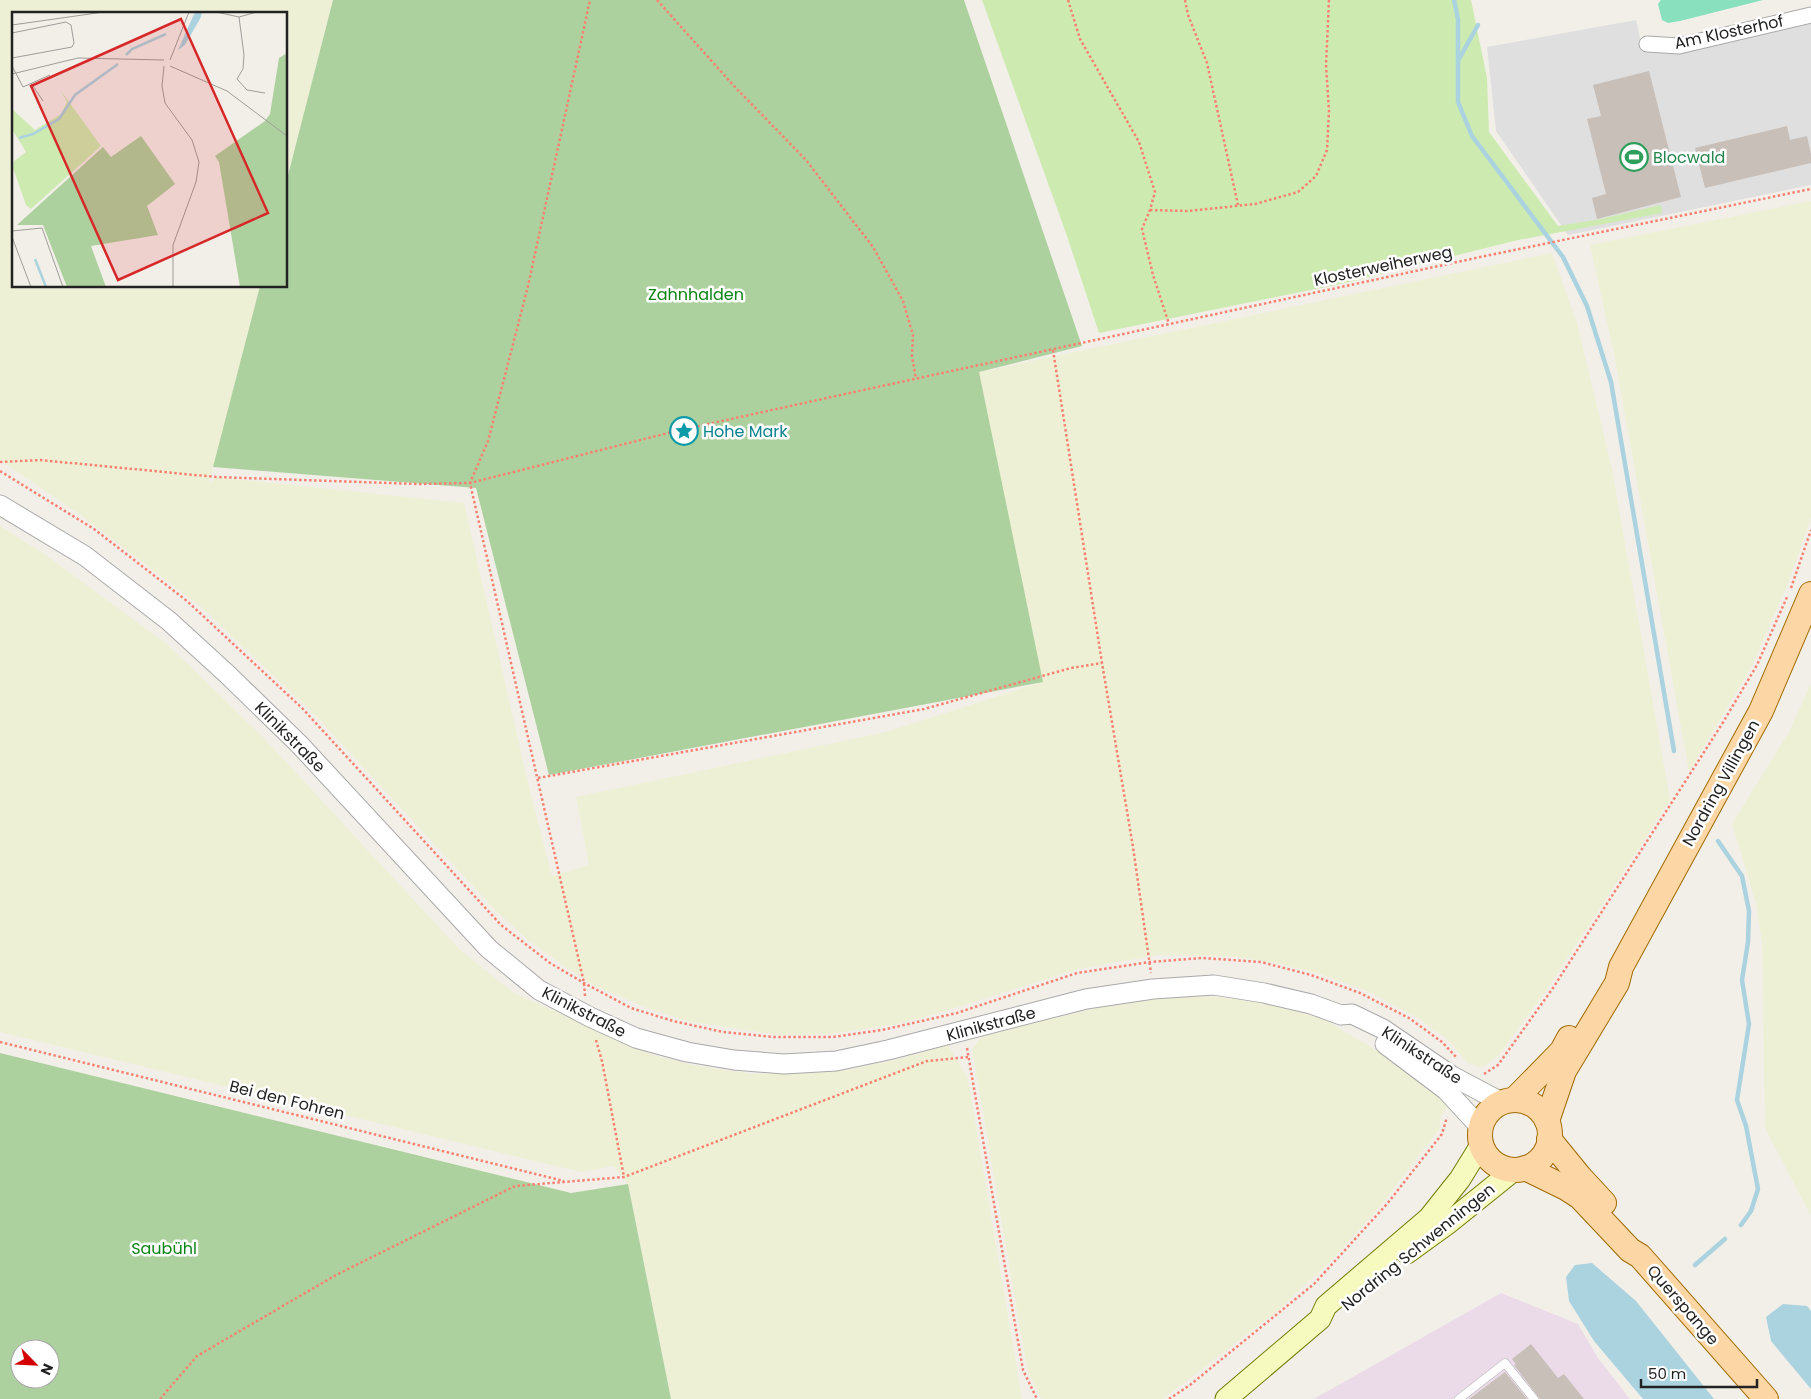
<svg xmlns="http://www.w3.org/2000/svg" width="1811" height="1399" viewBox="0 0 1811 1399" font-family="Poppins,sans-serif">
  <style>
    .residential { fill: #e0dfdf }
    .industrial { fill: #ebdbe8 }
    .farmland { fill: #eef0d5 }
    .grass { fill: #cdebb0 }
    .forest { fill: #add19e; fill-rule: evenodd }
    .pitch { fill: #88e0be }
    .water { fill: #aad3df }
    .lines { fill: none; stroke-linecap: round; stroke-linejoin: round }
    .stream { stroke: #aad3df; stroke-width: 4.5 }
    .building { fill: #c7bfb8 }
    .service-casing { stroke: #a9a9a9; stroke-width: 9 }
    .minor-casing { stroke: #a9a9a9; stroke-width: 17 }
    .tertiary-casing { stroke: #a9a9a9; stroke-width: 21 }
    .secondary-casing { stroke: #707d05; stroke-width: 23 }
    .primary-casing { stroke: #a06b00; stroke-width: 26 }
    .path { stroke: #fa8072; stroke-width: 2.5; stroke-dasharray: 2.5 2.5; stroke-linecap: butt }
    .service { stroke: #fff; stroke-width: 8 }
    .minor { stroke: #fff; stroke-width: 15 }
    .tertiary { stroke: #fff; stroke-width: 19 }
    .secondary { stroke: #f7fabf; stroke-width: 21 }
    .primary { stroke: #fcd6a4; stroke-width: 24 }
    .labels { text-anchor: middle; dominant-baseline: central; stroke-width: 5; stroke-linejoin: round; paint-order: stroke }
    .street-label { font-size: 16px; fill: #222; stroke: #fff }
    .leisure-label { font-size: 16px; fill: #27864d; stroke: #fff; text-anchor: start }
    .park-label { font-size: 16px; fill: #0c8416; stroke: #fff }
    .culture-label { font-size: 16px; fill: #0d838f; stroke: #fff; text-anchor: start }
    .inset-river { fill: none; stroke: #aad3df; stroke-width: 2.5 }
    .inset-road { fill: none; stroke: #9f9d99; stroke-width: 1 }
    .view { fill: #d62828; fill-opacity: 0.15; stroke: #d62828; stroke-width: 2.5 }
    .inset-edge { fill: none; stroke: #222; stroke-width: 2.5 }
  </style>
  <rect width="100%" height="100%" fill="#f2efe9"/>
  <polygon class="residential" points="1811,15 1811,185 1568,235 1496,131 1487,47 1636,20 1641,42"/>
  <polygon class="industrial" points="1501,1293 1578,1324 1598,1358 1630,1399 1314,1399"/>
  <g class="farmland">
    <polygon points="0,0 333,0 286,183 286,14 14,14 14,286 260,286 209,484 216,477 464,503 528,783 552,876 589,865 576,797 886,732 1042,682 979,372 1552,253 1577,323 1612,469 1670,800 1546,991 1499,1055 1481,1068 1468,1063 1447,1039 1416,1017 1368,991 1317,973 1270,962 1226,956 1158,955 1078,969 952,1009 899,1024 829,1034 779,1035 687,1021 647,1008 595,986 570,970 528,940 495,910 314,714 201,607 82,516 0,460"/>
    <polygon points="1811,201 1811,518 1789,581 1752,666 1689,772 1615,359 1590,245"/>
    <polygon points="0,526 43,553 168,645 263,737 460,950 514,993 653,1055 696,1066 753,1074 847,1070 899,1059 948,1045 968,1079 1022,1399 671,1399 628,1184 613,1166 581,1172 0,1032"/>
    <polygon points="1811,683 1811,1216 1765,1128 1762,942 1756,903 1732,824 1790,730"/>
    <polygon points="1167,997 1220,997 1276,1005 1325,1020 1371,1047 1420,1080 1448,1105 1441,1117 1439,1130 1377,1210 1329,1263 1275,1313 1163,1399 1041,1399 1028,1372 1022,1340 972,1049 981,1037 1041,1021 1106,1006"/>
  </g>
  <polygon class="grass" points="982,0 1471,0 1487,78 1489,132 1558,226 1601,219 1661,205 1662,213 1518,240 1345,283 1099,333 1067,236"/>
  <g class="forest">
    <polygon points="333,0 964,0 1082,346 979,372 1043,682 549,775 476,488 213,467 260,286 286,286 286,183"/>
    <path d="M0,1053L571,1193L628,1184L671,1399H0ZM20,1349H50V1379H20Z"/>
  </g>
  <polygon class="pitch" points="1661,0 1763,0 1680,21 1668,23 1662,20 1658,4"/>
  <g class="water">
    <polygon points="1592,1263 1636,1301 1714,1399 1643,1399 1594,1341 1569,1301 1566,1277 1575,1265"/>
    <polygon points="1783,1304 1807,1306 1811,1311 1811,1389 1771,1341 1766,1317"/>
  </g>
  <g class="lines">
    <g class="stream">
      <polyline points="1454,0 1458,19 1458,102 1472,136 1563,257 1587,306 1611,382 1674,751"/>
      <polyline points="1459,59 1478,25"/>
      <polyline points="1718,841 1742,876 1749,911 1748,942 1742,980 1749,1024 1737,1100 1746,1126 1758,1189 1751,1211 1741,1225"/>
      <polyline points="1695,1265 1725,1239"/>
    </g>
  </g>
  <g class="building">
    <polygon points="1649,71 1681,197 1597,219 1592,198 1606,194 1587,119 1601,116 1593,85"/>
    <polygon points="1787,126 1790,140 1807,136 1811,155 1811,163 1705,188 1695,148"/>
    <polygon points="1531,1344 1558,1378 1564,1374 1584,1399 1540,1399 1514,1365 1516,1364 1512,1359"/>
    <polygon points="1505,1372 1527,1399 1469,1399"/>
  </g>
  <g class="lines">
    <defs>
      <polyline id="service" points="1459,1399 1505,1363 1534,1399"/>
      <polyline id="minor" points="1647,44 1679,46 1811,15"/>
      <g id="tertiary">
        <polyline points="0,505 85,556 169,621 227,674 299,744 489,949 539,990 590,1017 636,1038 687,1052 734,1060 784,1064 836,1061 888,1050 1086,999 1153,989 1214,985 1264,993 1311,1004 1341,1015 1352,1014 1383,1029 1452,1076 1501,1102"/>
        <polyline points="1385,1044 1446,1090 1480,1127"/>
      </g>
      <g id="secondary">
        <polyline points="1407,1253 1447,1224 1514,1170"/>
        <polyline points="1226,1399 1320,1319 1326,1306 1429,1218 1460,1179 1481,1145"/>
      </g>
      <g id="primary">
        <polyline points="1515,1099 1562,1051 1569,1038"/>
        <circle cx="1515" cy="1135" r="35"/>
        <polyline points="1547,1121 1564,1071 1617,983 1621,967 1761,711 1811,594"/>
        <polyline points="1549,1139 1580,1177 1604,1203"/>
        <polyline points="1525,1168 1566,1188 1580,1197 1630,1250 1640,1256 1766,1399"/>
      </g>
    </defs>
    <use href="#service" class="service-casing"/>
    <use href="#minor" class="minor-casing"/>
    <use href="#tertiary" class="tertiary-casing"/>
    <use href="#secondary" class="secondary-casing"/>
    <use href="#primary" class="primary-casing"/>
    <g class="path">
      <polyline points="657,0 734,86 806,160 873,247 903,301 913,335 912,356 916,379"/>
      <polyline points="1068,0 1080,39 1139,142 1155,192 1150,210 1142,229 1153,275 1169,324"/>
      <polyline points="1185,0 1188,15 1207,63 1238,205"/>
      <polyline points="1150,210 1188,211 1255,204 1298,192 1316,176 1327,150 1329,111 1326,65 1329,0"/>
      <polyline points="1053,350 1102,663 1133,847 1151,973"/>
      <polyline points="0,462 40,460 216,477 418,484 470,483 676,431 868,389 1485,256 1811,189"/>
      <polyline points="0,471 94,529 187,601 302,708 501,925 550,963 584,983 631,1008 673,1021 723,1032 774,1037 833,1037 882,1030 957,1013 1077,973 1150,962 1202,958 1261,962 1311,975 1360,993 1409,1018 1442,1042 1457,1058"/>
      <polyline points="1791,588 1811,530"/>
      <polyline points="538,778 924,709 1071,668 1102,663"/>
      <polyline points="585,996 584,983 470,483 488,441 528,286 590,0"/>
      <polyline points="596,1040 602,1061 624,1177"/>
      <polyline points="0,1042 564,1181"/>
      <polyline points="967,1048 1023,1370 1037,1399"/>
      <polyline points="1484,1074 1498,1065 1553,988 1722,724 1757,665 1787,597"/>
      <polyline points="160,1399 197,1356 336,1275 515,1186 624,1177 927,1061 968,1057"/>
      <polyline points="1169,1399 1190,1385 1314,1284 1387,1204 1442,1134 1447,1117"/>
    </g>
    <use href="#service" class="service"/>
    <use href="#minor" class="minor"/>
    <use href="#tertiary" class="tertiary"/>
    <use href="#secondary" class="secondary"/>
    <use href="#primary" class="primary"/>
  </g>
  <defs>
    <symbol id="stadium-ring" viewBox="-11 -11 22 22"><circle r="9.5" fill="#fff" stroke="#2e9e5b" stroke-width="1.5"/><path d="M0-5a6.5 5 0 1 0 0 10a6.5 5 0 1 0 0-10ZM-3.5-1.8h7v3.6h-7Z" fill="#2e9e5b"/></symbol>
    <symbol id="sight-ring" viewBox="-11 -11 22 22"><circle r="9.5" fill="#fff" stroke="#0f9aa8" stroke-width="1.5"/><path d="M0-6L1.8-2.2L6-1.7L2.9 1.2L3.7 5.4L0 3.3L-3.7 5.4L-2.9 1.2L-6-1.7L-1.8-2.2Z" fill="#0f9aa8"/></symbol>
  </defs>
  <g fill-rule="evenodd">
    <use href="#stadium-ring" x="1618" y="141" width="32" height="32"/>
    <use href="#sight-ring" x="668" y="415" width="32" height="32"/>
  </g>
  <g class="labels">
    <g class="street-label">
      <text transform="translate(1729 32) rotate(-12)">Am Klosterhof</text>
      <text transform="translate(1383 266) rotate(-12)">Klosterweiherweg</text>
      <text transform="translate(290 737) rotate(45)">Klinikstraße</text>
      <text transform="translate(1721 783) rotate(-61)">Nordring Villingen</text>
      <text transform="translate(584 1012) rotate(27)">Klinikstraße</text>
      <text transform="translate(991 1024) rotate(-15)">Klinikstraße</text>
      <text transform="translate(1422 1055) rotate(33)">Klinikstraße</text>
      <text transform="translate(287 1100) rotate(14)">Bei den Fohren</text>
      <text transform="translate(1418 1247) rotate(-39)">Nordring Schwenningen</text>
      <text transform="translate(1683 1305) rotate(49)">Querspange</text>
    </g>
    <g class="leisure-label">
      <text x="1653" y="157">Blocwald</text>
    </g>
    <g class="park-label">
      <text x="696" y="294">Zahnhalden</text>
      <text x="164" y="1248">Saubühl</text>
    </g>
    <g class="culture-label">
      <text x="703" y="431">Hohe Mark</text>
    </g>
  </g>
  <g transform="translate(12 12)">
    <rect width="275" height="275" fill="#f2efe9"/>
    <path d="M49,79L89,134L19,197L14,193L1,156L2,149L14,140L0,117V97L23,118L49,102L55,90Z" fill="#cdebb0"/>
    <path d="M275,41V275H228L207,150L203,144L253,109L258,102L267,46ZM129,124L163,172L135,194L146,223L79,234L94,275H55L31,213H5L91,135L99,145Z" fill="#add19e"/>
    <path d="M183,0H190L189,5L173,33L166,38Z" fill="#aad3df"/>
    <path class="inset-river" d="M114,43L120,37L154,22M7,126L21,122L47,107L63,83L106,52M23,247L34,275"/>
    <path class="inset-road" d="M204,0L227,5L245,0M227,5L232,43L231,57L225,67L235,78L253,81M0,13L92,0M0,21L54,10L59,13L62,31L60,35L0,46M158,48L177,0M0,54L11,75L38,63M152,54L150,74L153,91L180,128L187,150L184,170L161,233V275M158,54L215,79L275,124M0,62L66,46L152,48M19,71L31,89M0,219L30,216L51,275M0,225L19,275"/>
    <path class="view" d="M169,7L256,201L106,268L19,74Z"/>
    <rect width="275" height="275" class="inset-edge"/>
  </g>
  <g transform="translate(35 1364) rotate(114)"><circle r="24" fill="#ffffff" stroke="#a7a7a7"/>
  <path d="M0-4L9 19L0 12L-9 19Z" fill="#d40000"/>
  <text y="-8" font-size="14" font-weight="bold" text-anchor="middle" fill="#222222">N</text>
  </g>
  <path d="M1641 1379v8h116v-8" fill="none" stroke="#222222" stroke-width="2.5"/>
  <text x="1648" y="1379" font-size="15" fill="#222222" stroke="#ffffff" stroke-width="4" paint-order="stroke">50 m</text>
</svg>
